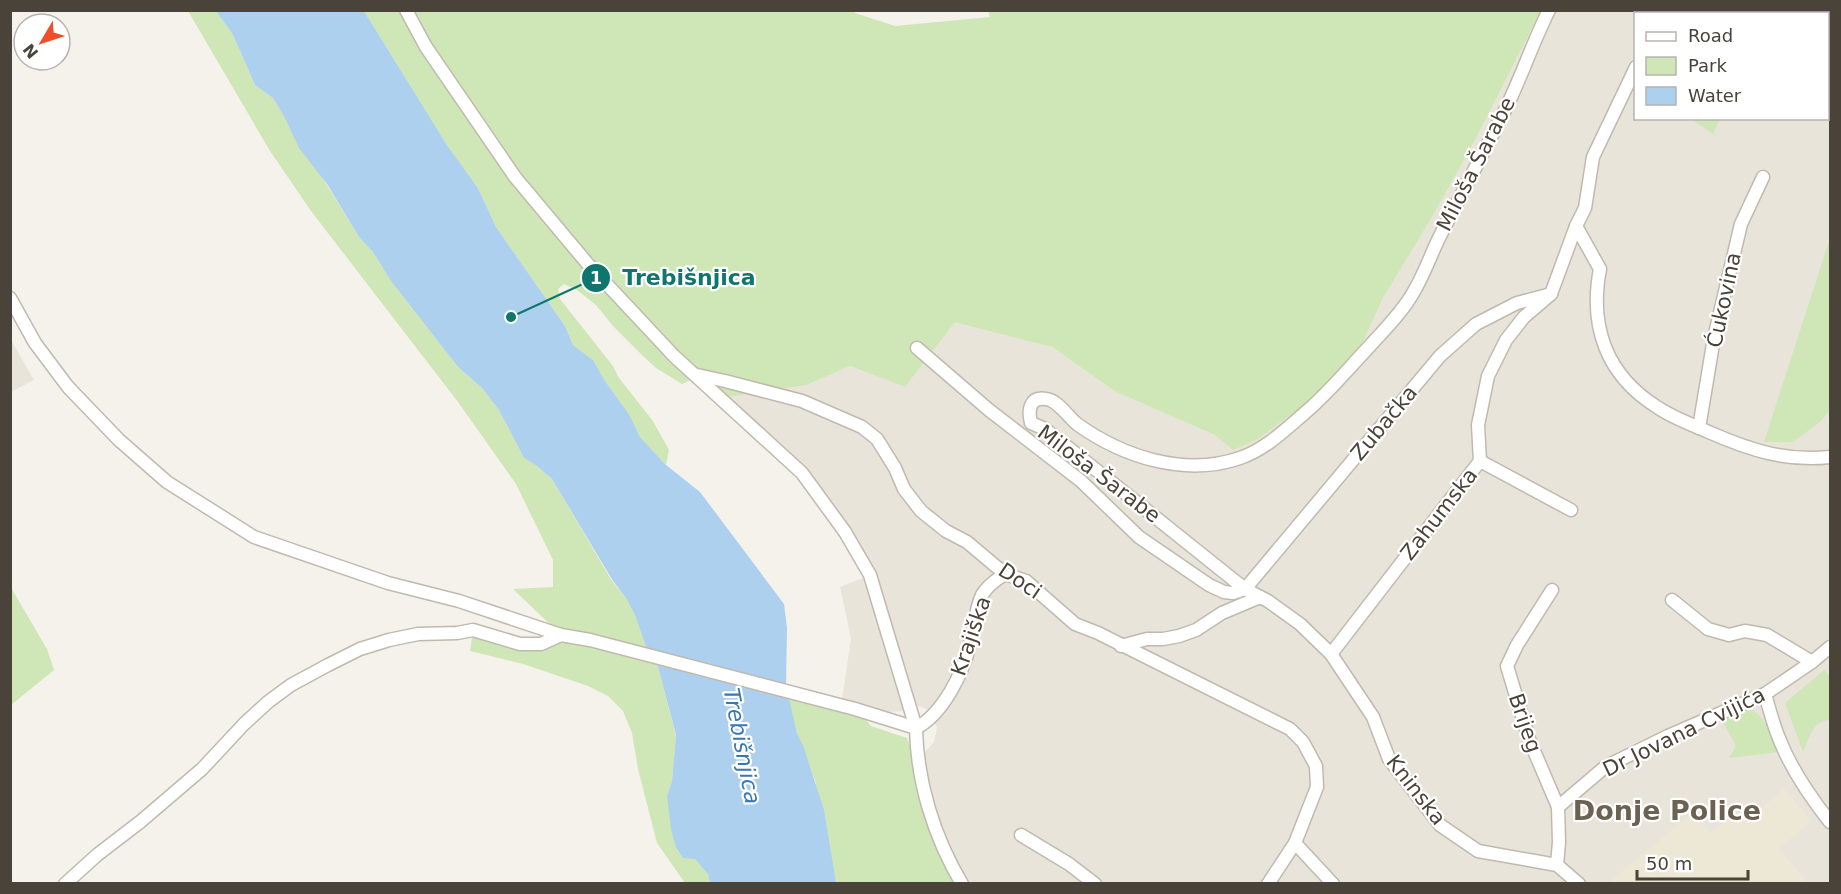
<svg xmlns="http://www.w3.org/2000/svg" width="1841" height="894" viewBox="0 0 1841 894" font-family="'DejaVu Sans',sans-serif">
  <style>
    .residential { fill: #e8e4da; fill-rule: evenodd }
    .education { fill: #ede7d6 }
    .green { fill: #cfe6b7 }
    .water { fill: #acd0ed }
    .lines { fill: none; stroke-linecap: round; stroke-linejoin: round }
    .street-casing { stroke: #c0baae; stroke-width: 15 }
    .street { stroke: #fff; stroke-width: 12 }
    .labels { text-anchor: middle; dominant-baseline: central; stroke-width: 4.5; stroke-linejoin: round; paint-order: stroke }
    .street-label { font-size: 21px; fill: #494339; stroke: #fff }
    .water-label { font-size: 22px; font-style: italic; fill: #3878b0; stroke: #fff }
    .district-label { font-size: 27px; font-weight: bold; fill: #6b6251; stroke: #fff }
    .leader { fill: none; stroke: #0f766e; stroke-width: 2 }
    .callout-dot { fill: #0f766e; stroke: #fff; stroke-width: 2 }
    .mark-label { font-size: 18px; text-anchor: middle; font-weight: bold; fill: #fff }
    .callout-label { font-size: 22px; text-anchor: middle; font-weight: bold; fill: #0f766e; stroke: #fff; stroke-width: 4.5; stroke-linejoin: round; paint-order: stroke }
  </style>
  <rect width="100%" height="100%" fill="#f5f2ec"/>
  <g class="residential">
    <path d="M1541,11H1830V883H969L955,861L934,806L928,780L923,754L934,742L937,727L926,709L918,706L912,695L874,573L805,470L728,397L807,385L850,366L905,387L955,321L1052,347L1116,392L1215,435L1258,439L1341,371L1362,344L1383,298L1474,142ZM1636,14H1828V118H1636Z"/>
    <polygon points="11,340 34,380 11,392 10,392"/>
    <polygon points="865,577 905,707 902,711 890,712 842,700 851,638 840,587"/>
  </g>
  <polygon class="education" points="1784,789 1811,821 1779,849 1808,883 1608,883 1695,811 1710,833 1735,814 1739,819 1755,806 1759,810"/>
  <g class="green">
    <polygon points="854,10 855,13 895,26 990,17 988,10 1541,11 1474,142 1433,215 1383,298 1362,344 1341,371 1312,399 1258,439 1233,450 1215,435 1116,392 1052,347 955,322 905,387 850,366 807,385 728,397 679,354 603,272 520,175 430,45 412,11"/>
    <polygon points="188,11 216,11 233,35 255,85 273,98 359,237 373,252 391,281 458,367 482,388 499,410 524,458 537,466 552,479 612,581 626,598 635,615 647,650 657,663 676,736 672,781 667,796 695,859 709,874 710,883 685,883 657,843 638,769 632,733 623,711 608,696 588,686 523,664 470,651 473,630 520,644 560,634 513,589 553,587 553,560 516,484 458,402 311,211 270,151"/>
    <polygon points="364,11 401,11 481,136 693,379 682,384 656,368 643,356 613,326 596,305 577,290 564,284 558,289 560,299 613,366 619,378 653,421 669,450 666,465 640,437 629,414 605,381 593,360 573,345 565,326 496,227 478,188 447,145"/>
    <polygon points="1674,11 1830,11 1830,26 1828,30 1828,14 1673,13"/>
    <polygon points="1691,119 1720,119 1713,134"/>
    <polygon points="1830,238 1830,410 1821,421 1793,442 1764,442"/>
    <polygon points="10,586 47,649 54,670 11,705"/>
    <path d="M1824,670L1830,677V720C1812,721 1810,737 1803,752L1785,703Z"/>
    <path d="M788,697L854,714L865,719L871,726L907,738C913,751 912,764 914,778C921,814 937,851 953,883H836L815,780L797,733Z"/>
    <path d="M1745,706C1764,713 1772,735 1779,752L1729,758L1736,746L1719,715Z"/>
  </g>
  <polygon class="water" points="216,11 364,11 447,145 478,188 496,227 565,326 573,345 593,360 605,381 629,414 640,437 666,465 700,492 784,604 787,628 786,686 797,733 804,748 824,810 836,883 710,883 708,874 695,859 683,858 676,847 671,829 667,796 672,781 676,735 657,663 647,650 635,615 626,598 613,581 552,479 537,466 524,458 499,410 482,388 458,367 391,281 373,252 359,237 327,184 299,148 285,118 273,98 255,85 233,35"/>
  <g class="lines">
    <defs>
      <g id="street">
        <path d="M406,10L426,47L515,177L587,263L674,356L802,473L845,532L870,575L916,728C917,782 934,837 962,884"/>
        <path d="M1549,10C1533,42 1522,75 1507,106C1485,150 1462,193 1440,236C1431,254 1424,275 1413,293C1401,314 1383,331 1367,349C1347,370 1329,392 1307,411C1286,429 1266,449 1240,458C1185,477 1123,457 1077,424C1068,417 1058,400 1046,399C1029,396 1028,411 1031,423L1045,429L1245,589L1268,601L1300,624L1331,654L1373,717L1389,759L1440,825L1478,851L1557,865L1579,884"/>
        <polyline points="1659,14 1661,10"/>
        <path d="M1576,226L1600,269C1589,326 1606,375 1657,407C1673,418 1693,425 1711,433C1750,450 1787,462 1830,457"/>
        <path d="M10,298L35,343L68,387L119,440L167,482L254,537L388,583L459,601L561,635L590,640L855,709L916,728C943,714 963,673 970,644C974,629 975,610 982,595C987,586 997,579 1005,574"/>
        <polyline points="917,348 989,410 1081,481 1139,537 1209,585 1224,592 1233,593 1245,589 1440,356 1476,324 1517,303 1551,294"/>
        <polyline points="697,375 725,381 802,401 862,427 877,439 895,468 904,489 921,511 946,531 967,542 1005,574 1026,581 1075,624 1098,633 1290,729 1303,742 1316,766 1317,787 1295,843 1268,884"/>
        <polyline points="1699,428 1714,338 1741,224 1763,177"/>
        <polyline points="1480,461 1571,510"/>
        <polyline points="1552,590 1517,645 1507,666 1529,739 1558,807 1559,842 1557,865"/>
        <polyline points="1672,600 1708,629 1729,635 1745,631 1767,635 1812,662"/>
        <polyline points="1121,646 1147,639 1163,639 1179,636 1196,630 1222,613 1260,597"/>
        <polyline points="1331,654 1480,461 1478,425 1488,376 1506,340 1524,317 1551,294 1576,226 1585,208 1593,157 1636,67"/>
        <path d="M1765,694C1770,711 1774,728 1781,743C1793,772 1811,798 1830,822"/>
        <polyline points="1558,807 1605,767 1668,736 1765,694 1812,662 1830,647"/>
        <polyline points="1021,835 1069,864 1095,884"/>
        <polyline points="1295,843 1333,884"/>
        <polyline points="65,884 97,855 140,822 202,769 244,724 268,702 291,685 328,665 360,649 389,640 418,634 457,633 473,630 520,644 541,644 561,635"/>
      </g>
    </defs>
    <use href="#street" class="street-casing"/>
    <use href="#street" class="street"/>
  </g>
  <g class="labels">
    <g class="street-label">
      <text transform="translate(1476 164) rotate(-63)">Miloša Šarabe</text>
      <text transform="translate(1724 300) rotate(-78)">Ćukovina</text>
      <text transform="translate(1384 423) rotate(-50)">Zubačka</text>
      <text transform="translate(1099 474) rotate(37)">Miloša Šarabe</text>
      <text transform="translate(1439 514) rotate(-52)">Zahumska</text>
      <text transform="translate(1020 581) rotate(34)">Doci</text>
      <text transform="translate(971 636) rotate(-71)">Krajiška</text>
      <text transform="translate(1525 723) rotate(71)">Brijeg</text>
      <text transform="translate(1684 732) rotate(-26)">Dr Jovana Cvijića</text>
      <text transform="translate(1416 790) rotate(52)">Kninska</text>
    </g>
    <g class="water-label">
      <text transform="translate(742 746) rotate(79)">Trebišnjica</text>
    </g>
    <g class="district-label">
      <text x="1667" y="810">Donje Police</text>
    </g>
  </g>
  <path class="leader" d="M511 317L596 278"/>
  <g class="callout-dot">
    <circle cx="511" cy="317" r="6"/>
    <circle cx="596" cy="278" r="15"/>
  </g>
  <g class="mark-label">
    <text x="596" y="284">1</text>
  </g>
  <g class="callout-label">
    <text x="689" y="285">Trebišnjica</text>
  </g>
  <rect width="1841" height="894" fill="none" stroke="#494339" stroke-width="24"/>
  <rect x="1634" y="12" width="195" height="108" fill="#ffffff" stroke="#b6b4b0" stroke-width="1.5"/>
  <rect x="1646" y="32" width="30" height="9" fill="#ffffff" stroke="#b6b4b0" stroke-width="1.5"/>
  <text x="1688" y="42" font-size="18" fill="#494339">Road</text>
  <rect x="1646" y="57" width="30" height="18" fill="#cfe6b7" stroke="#b6b4b0" stroke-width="1.5"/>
  <text x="1688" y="72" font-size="18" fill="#494339">Park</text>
  <rect x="1646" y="87" width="30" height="18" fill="#acd0ed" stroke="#b6b4b0" stroke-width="1.5"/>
  <text x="1688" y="102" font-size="18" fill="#494339">Water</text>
  <g transform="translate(42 42) rotate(231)"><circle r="28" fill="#ffffff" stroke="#b6b4b0" stroke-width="1.5"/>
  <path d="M0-4.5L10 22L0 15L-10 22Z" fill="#ed4f2a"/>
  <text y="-9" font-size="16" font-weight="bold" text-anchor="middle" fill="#494339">N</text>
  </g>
  <path d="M1637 870v9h111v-9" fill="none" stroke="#494339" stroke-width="3"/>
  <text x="1646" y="870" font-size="18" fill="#494339" stroke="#ffffff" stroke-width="4.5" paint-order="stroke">50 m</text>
</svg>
